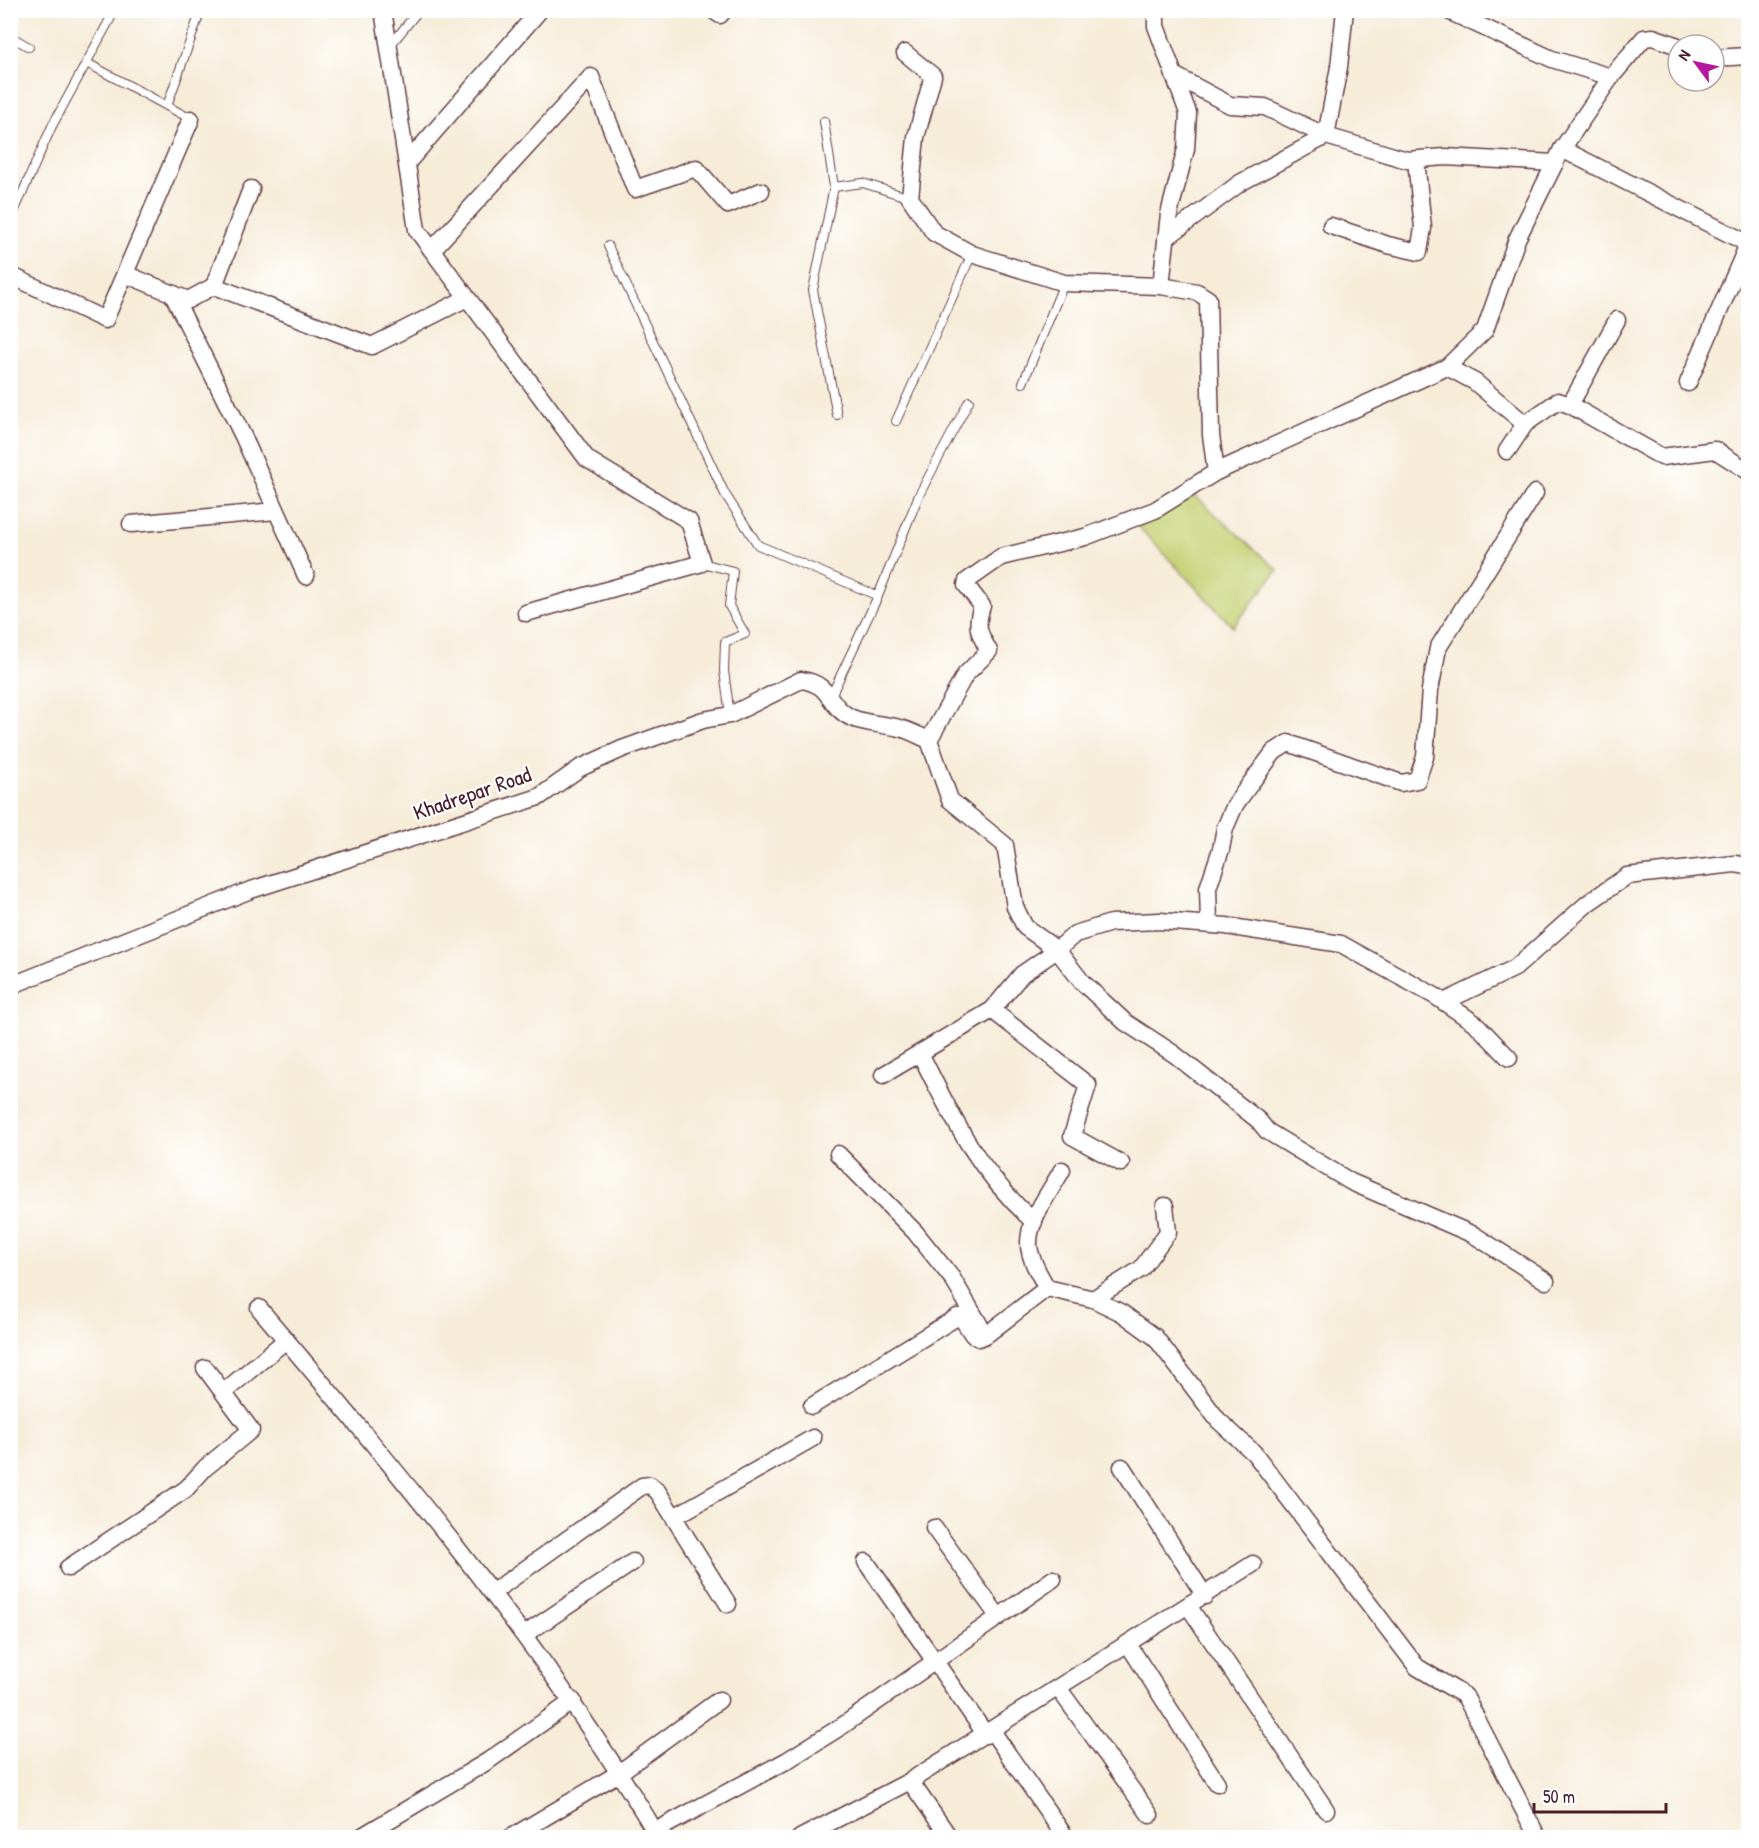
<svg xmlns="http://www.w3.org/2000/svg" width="1759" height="1848" viewBox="0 0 1759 1848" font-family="'Patrick Hand',sans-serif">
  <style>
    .green { fill: #c4d274; stroke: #877850; stroke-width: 1.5 }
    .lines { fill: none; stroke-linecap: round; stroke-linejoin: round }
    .service-casing { stroke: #643e45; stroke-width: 10 }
    .minor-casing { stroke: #643e45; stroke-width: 19 }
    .service { stroke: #fff; stroke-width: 8 }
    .minor { stroke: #fff; stroke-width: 16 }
    .labels { text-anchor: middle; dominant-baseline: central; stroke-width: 4.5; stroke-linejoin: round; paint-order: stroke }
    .street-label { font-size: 22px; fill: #4a1f2b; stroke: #fff }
  </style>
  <rect width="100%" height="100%" fill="#fff"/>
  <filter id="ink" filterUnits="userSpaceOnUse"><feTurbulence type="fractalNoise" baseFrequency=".0167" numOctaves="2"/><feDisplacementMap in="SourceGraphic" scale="12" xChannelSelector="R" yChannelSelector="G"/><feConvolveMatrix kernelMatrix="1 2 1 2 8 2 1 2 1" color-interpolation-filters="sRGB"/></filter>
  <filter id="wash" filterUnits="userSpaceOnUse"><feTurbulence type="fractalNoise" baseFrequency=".008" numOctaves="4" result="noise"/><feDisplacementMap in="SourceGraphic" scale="24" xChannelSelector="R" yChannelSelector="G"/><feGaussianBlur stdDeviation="1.35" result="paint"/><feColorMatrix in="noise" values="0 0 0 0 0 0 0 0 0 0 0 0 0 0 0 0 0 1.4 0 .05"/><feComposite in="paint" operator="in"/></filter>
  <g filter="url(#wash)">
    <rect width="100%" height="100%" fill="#f6ecd8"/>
    <polygon class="green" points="1195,496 1278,570 1233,627 1136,524"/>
  </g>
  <g filter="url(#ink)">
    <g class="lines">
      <defs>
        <g id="service">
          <polyline points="10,36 29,47"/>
          <polyline points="389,47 419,10"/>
          <polyline points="87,63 191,119"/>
          <polyline points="167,106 201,10"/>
          <polyline points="824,121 834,187 813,290 837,415"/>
          <polyline points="834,187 863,183 910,198"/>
          <polyline points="10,221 52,126 115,10"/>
          <polyline points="608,246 725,494 758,545 878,596"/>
          <polyline points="1023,383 1064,283"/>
          <polyline points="896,421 972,254"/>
          <polyline points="702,563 733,571 729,606 745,634 725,642 724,671 730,715"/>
          <polyline points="831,696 878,596 919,495 969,401"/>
        </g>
        <g id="minor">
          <polyline points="383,10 417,230 587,459 689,521 702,563 526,613"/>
          <polyline points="713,10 720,15 724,10"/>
          <polyline points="1156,10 1156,26 1188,113 1186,149 1169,214 1161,286 1197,292 1208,299 1211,435 1216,472"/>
          <polyline points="1446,10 1552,59 1611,77"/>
          <polyline points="905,53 933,76 916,137 910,198 934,233 972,254 1064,283 1161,286"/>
          <polyline points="1714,58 1748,56"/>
          <polyline points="1174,75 1230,105 1265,107 1326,136 1339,67 1345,10"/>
          <polyline points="1562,149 1743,241 1746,249 1688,383"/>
          <polyline points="407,163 540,10"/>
          <polyline points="1331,226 1388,245 1419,252 1423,228 1416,160"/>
          <polyline points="1166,238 1240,183 1326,136 1407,160 1445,157 1555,163"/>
          <polyline points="432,250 591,77 635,189 696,168 728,205 761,191"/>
          <polyline points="125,274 188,300 214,286 372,346 467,298"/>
          <polyline points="10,275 105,320 191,119"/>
          <polyline points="214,286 251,189"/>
          <polyline points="172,293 243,436 306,576"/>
          <polyline points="1447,367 1475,382 1525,424"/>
          <polyline points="1570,405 1617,320"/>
          <polyline points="1507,451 1525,424 1558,401 1570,405 1662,457 1715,450 1748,471"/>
          <polyline points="131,524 276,511"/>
          <polyline points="1209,924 1208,888 1221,849 1225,828 1235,805 1250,784 1274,752 1288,743 1401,783 1417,780 1425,757 1430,690 1438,648 1535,493"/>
          <path d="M10,986L248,891L539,797L580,768L622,749L703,720L730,715L801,680C833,684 827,707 852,718C866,724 884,724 899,728C909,730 919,736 929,740"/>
          <polyline points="1444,1002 1515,968 1588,903 1627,876 1735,864 1748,866"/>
          <polyline points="992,1010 1088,1085 1072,1136 1121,1163"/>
          <path d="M920,1053C953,1120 978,1171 1034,1222"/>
          <polyline points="883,1075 992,1010 1022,974 1057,950 1075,934 1111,923 1160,921 1226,926 1341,944 1435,996 1476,1024 1509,1058"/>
          <polyline points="838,1154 915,1232 952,1278 985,1334"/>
          <path d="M1062,1170C1051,1191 1028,1219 1029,1244C1029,1258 1040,1276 1047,1288L1093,1299L1122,1313L1155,1337L1218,1420L1254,1453L1417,1667L1465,1696L1538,1838"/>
          <path d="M1546,1281L1474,1235L1351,1182L1267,1131L1258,1120L1174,1054L1125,1022L1082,982L1057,950L1025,927L1015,907L1005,845L950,800L929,740L965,675L989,651C979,634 975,626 982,606L966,585L967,581L1001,557L1085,537L1155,510L1216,472L1447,367L1485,330L1517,239L1562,149L1611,77L1644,38L1653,37L1678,46"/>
          <polyline points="1093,1299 1141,1269 1168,1232 1165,1206"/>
          <path d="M259,1308C402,1477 546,1647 659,1838"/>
          <polyline points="225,1391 286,1340"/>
          <polyline points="812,1406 957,1317 961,1317 973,1335 979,1338 986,1335 1047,1288"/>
          <polyline points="1122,1467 1205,1596"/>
          <polyline points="674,1517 813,1438"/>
          <polyline points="934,1528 998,1616"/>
          <polyline points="866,1562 986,1735"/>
          <polyline points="68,1568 186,1489 205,1468 251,1430 205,1368"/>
          <polyline points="493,1592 642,1486 650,1485 658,1492 728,1604"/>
          <polyline points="1189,1607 1326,1810"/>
          <polyline points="524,1635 633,1562"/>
          <polyline points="1128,1644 1217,1783"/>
          <polyline points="1059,1689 1150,1815"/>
          <polyline points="992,1731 1066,1838"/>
          <polyline points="910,1781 950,1838"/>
          <polyline points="359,1838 488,1761 573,1701"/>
          <polyline points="510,1838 619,1773 719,1700"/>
          <polyline points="642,1838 786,1761 842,1726 1053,1579"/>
          <polyline points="800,1838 910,1781 1253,1564"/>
        </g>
      </defs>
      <use href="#service" class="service-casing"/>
      <use href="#minor" class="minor-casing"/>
      <use href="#service" class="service"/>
      <use href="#minor" class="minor"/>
    </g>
  </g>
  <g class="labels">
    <g class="street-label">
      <text transform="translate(472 793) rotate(-19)">Khadrepar Road</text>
    </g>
  </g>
  <rect width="1759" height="1848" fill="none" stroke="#fff" stroke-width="36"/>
  <g transform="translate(1696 63) rotate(303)"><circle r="28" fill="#ffffff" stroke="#b7a5aa" stroke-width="1.5"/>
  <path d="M0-4.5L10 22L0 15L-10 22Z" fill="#b5179e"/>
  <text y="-9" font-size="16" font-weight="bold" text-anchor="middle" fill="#4a1f2b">N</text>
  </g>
  <path d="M1534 1803v9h132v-9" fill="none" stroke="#4a1f2b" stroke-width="3"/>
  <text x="1543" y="1803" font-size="18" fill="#4a1f2b" stroke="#ffffff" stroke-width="4.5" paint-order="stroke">50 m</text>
</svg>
